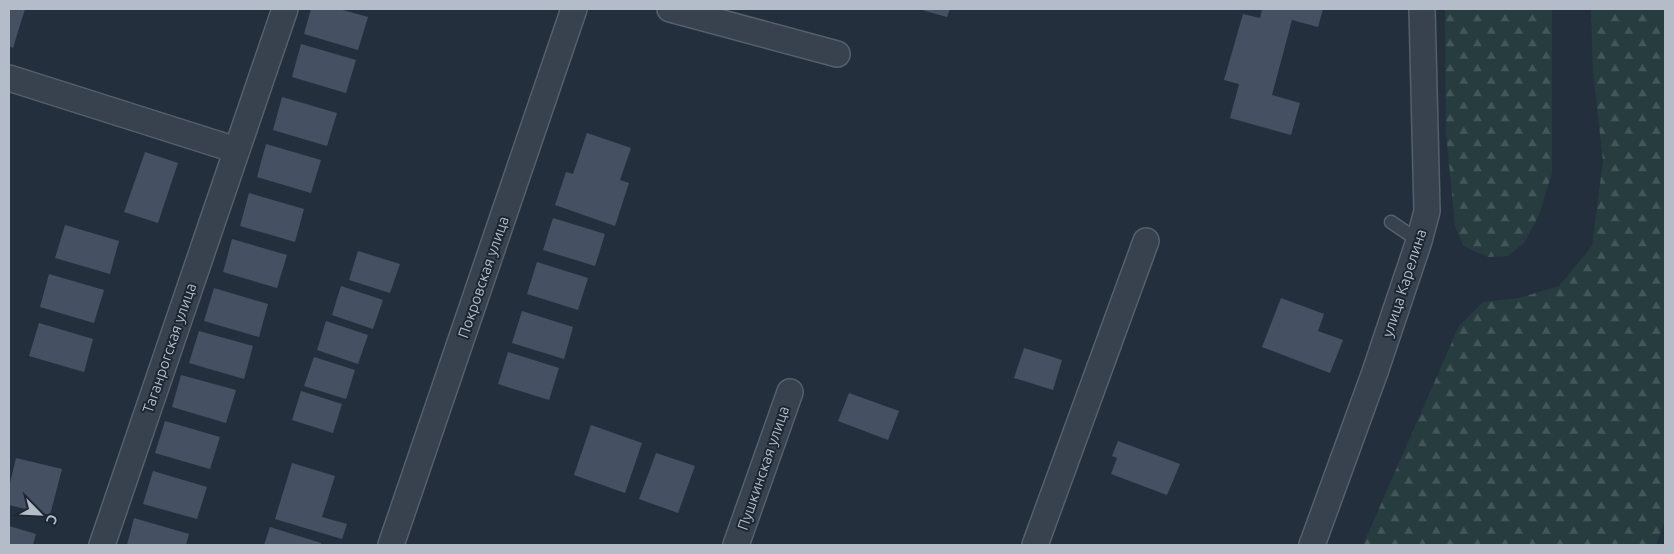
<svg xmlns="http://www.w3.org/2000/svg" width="1674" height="554" viewBox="0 0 1674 554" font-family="Ubuntu,sans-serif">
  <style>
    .forest { fill: url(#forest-firs) }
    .building { fill: #455162 }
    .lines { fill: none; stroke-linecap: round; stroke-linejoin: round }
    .lane-casing { stroke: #565f6c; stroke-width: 15 }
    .street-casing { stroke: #565f6c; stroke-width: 28 }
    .lane { stroke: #38414e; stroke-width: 12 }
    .street { stroke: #38414e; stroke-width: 25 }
    .labels { text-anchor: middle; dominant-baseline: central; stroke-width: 4; stroke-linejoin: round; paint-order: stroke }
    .street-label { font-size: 15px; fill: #b4bcc9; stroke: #1d2633 }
  </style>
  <defs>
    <pattern id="forest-firs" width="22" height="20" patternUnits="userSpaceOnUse" patternTransform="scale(1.25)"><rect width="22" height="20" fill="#263c3f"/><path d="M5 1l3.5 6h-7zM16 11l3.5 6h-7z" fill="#435659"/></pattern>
  </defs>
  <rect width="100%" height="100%" fill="#242f3e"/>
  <g class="forest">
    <polygon points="1445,9 1552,9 1552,173 1539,215 1524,243 1508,256 1488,257 1463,246 1455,225 1446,133"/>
    <polygon points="1591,9 1665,9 1665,520 1656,545 1363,545 1459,326 1483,302 1519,298 1559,286 1592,246 1603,161 1593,71"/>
  </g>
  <g class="building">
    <polygon points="9,9 25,9 13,48 9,46"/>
    <polygon points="311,9 339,9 368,17 358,50 304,34"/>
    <polygon points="918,9 950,9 947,17"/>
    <polygon points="1262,9 1323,9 1318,27 1292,20 1272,95 1300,103 1291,135 1230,118 1239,84 1224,80 1243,14 1260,18"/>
    <polygon points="301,44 356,60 346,93 292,77"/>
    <polygon points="282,97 337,113 327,146 273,130"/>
    <polygon points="587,133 631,148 620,180 629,183 615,226 555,205 566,172 573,174"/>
    <polygon points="266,144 321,160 311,193 257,177"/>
    <polygon points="145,152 178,163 158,223 124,212"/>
    <polygon points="249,193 304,209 295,242 240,226"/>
    <polygon points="553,218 605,234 595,266 543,250"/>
    <polygon points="65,225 119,241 110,274 55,258"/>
    <polygon points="232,239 287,255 277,288 223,272"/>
    <polygon points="358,251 400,264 390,293 349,280"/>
    <polygon points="537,262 588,278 578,310 527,294"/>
    <polygon points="49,274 104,290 94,323 40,307"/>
    <polygon points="341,286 383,300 373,329 332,315"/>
    <polygon points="214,288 268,304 259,337 204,321"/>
    <polygon points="1281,298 1324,314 1318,331 1343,340 1330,373 1262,347"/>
    <polygon points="522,311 573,327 564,359 512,343"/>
    <polygon points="326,321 368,335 358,364 317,350"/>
    <polygon points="39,323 93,339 84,372 29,356"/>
    <polygon points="199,331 253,346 244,379 189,363"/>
    <polygon points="1024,348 1062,360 1053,390 1014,378"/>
    <polygon points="508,352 559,368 549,400 498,384"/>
    <polygon points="314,357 355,370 346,399 304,386"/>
    <polygon points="181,375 236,390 226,423 172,407"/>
    <polygon points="301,391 342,404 333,433 292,420"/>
    <polygon points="849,393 899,411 888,440 838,421"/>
    <polygon points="165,421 220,437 210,469 155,453"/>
    <polygon points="591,425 642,443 625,493 574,475"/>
    <polygon points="1118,441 1180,464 1167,495 1111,474 1117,458 1112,456"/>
    <polygon points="656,453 695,466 678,513 639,499"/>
    <polygon points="16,458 62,469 50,515 9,505 9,487"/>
    <polygon points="292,463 335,476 322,517 347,524 342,539 275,519"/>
    <polygon points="153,471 207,487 197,519 143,504"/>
    <polygon points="134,518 189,534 186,545 127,545"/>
    <polygon points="9,526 36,534 33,545 9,545"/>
    <polygon points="270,527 321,543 321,545 264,545"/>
  </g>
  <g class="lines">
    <defs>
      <polyline id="lane" points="1391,222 1419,241"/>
      <g id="street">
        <polyline points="670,9 837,54"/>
        <polyline points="9,78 236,150"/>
        <polyline points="102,545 285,9"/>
        <polyline points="391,545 574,9"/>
        <polyline points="736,545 790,392"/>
        <polyline points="1035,545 1146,241"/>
        <polyline points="1312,545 1375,372 1419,241 1427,211 1422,9"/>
      </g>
    </defs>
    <use href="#lane" class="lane-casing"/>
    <use href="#street" class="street-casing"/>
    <use href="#lane" class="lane"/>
    <use href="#street" class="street"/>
  </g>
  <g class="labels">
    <g class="street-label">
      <text transform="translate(483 277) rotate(-71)">Покровская улица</text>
      <text transform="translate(1404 283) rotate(-72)">улица Карелина</text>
      <text transform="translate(169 348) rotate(-71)">Таганрогская улица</text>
      <text transform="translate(763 468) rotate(-71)">Пушкинская улица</text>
    </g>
  </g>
  <rect width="1674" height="554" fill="none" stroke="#b4bcc9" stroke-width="20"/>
  <g transform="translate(40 514) rotate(114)" stroke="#1d2633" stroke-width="4" paint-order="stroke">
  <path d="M0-4L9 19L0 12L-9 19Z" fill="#b4bcc9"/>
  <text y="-8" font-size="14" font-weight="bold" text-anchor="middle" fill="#b4bcc9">С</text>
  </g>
</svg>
